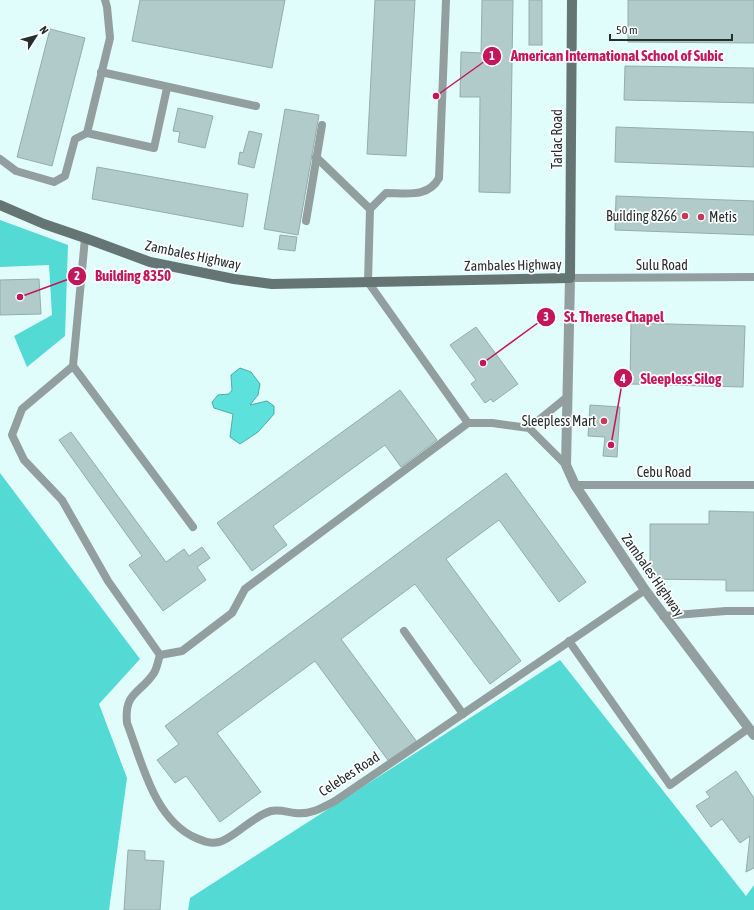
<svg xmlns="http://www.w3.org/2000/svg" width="754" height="910" viewBox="0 0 754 910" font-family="'Asap Condensed',sans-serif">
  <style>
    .forest { fill: #54dad5 }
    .water { fill: #5de1dd; stroke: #4caca8 }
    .building { fill: #b0cbc9; stroke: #93adac }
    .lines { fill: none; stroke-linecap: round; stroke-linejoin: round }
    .service { stroke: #939f9e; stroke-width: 8 }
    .minor { stroke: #939f9e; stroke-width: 10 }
    .secondary { stroke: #647574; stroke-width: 10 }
    .poi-dot { fill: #c83858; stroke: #fff; stroke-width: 1.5 }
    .labels { text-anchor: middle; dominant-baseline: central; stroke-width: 3.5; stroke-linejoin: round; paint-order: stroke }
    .street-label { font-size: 14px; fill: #242f2e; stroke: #fff }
    .poi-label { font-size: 14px; fill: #242f2e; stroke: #fff; text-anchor: end }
    .leader { fill: none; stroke: #c2185b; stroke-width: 1.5 }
    .callout-dot { fill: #c2185b; stroke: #fff; stroke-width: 1.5 }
    .mark-label { font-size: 12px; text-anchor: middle; font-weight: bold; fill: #fff }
    .callout-label { font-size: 15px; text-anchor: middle; font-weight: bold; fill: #c2185b; stroke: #fff; stroke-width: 3.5; stroke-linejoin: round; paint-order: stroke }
  </style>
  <rect width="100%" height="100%" fill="#e0fdfb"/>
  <g class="forest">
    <polygon points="0,220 68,245 65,336 27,367 14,336 52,315 49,265 0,267"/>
    <polygon points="0,473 140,659 99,704 127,778 109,910 0,910"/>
    <polygon points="560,660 746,896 754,885 754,910 188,910 190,898"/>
  </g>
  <polygon class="water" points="240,368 251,372 260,384 258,395 250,405 267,401 274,406 274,414 258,432 240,444 230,437 233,414 214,408 212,402 218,395 229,394 232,390 231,375"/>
  <g class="building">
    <polygon points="140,0 285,0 272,68 132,41"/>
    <polygon points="375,0 415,0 406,156 367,154"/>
    <polygon points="482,0 513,0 510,193 479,192 480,97 460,97 461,52 481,53"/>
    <rect x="529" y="0" width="13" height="45"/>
    <polygon points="628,0 754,0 754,43 628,42"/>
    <polygon points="50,29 85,38 52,166 17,157"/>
    <polygon points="625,66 754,68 754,103 624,100"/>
    <polygon points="178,108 213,116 205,148 178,142 180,132 173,131"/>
    <polygon points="285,109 319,115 298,235 264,229"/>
    <polygon points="616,127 754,132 754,167 615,162"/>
    <polygon points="249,131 262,134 254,168 238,164 240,152 243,153"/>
    <polygon points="97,167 248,194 243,227 92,199"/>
    <polygon points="616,196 754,201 754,235 615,230"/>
    <polygon points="280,235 297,237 295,251 278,249"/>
    <polygon points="39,279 41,314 0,315 0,280"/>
    <polygon points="631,323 745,326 743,387 630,384"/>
    <polygon points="476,327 518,384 493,402 491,399 485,403 471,384 476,380 450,345"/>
    <polygon points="400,390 437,440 401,467 385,445 273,526 287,545 252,571 217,523"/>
    <polygon points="590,405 620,407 617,457 603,456 605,437 588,436"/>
    <polygon points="71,432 166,562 184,549 189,556 202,547 210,558 197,567 206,580 163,611 129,565 142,556 59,440"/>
    <polygon points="506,473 586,582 559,602 499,520 446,559 521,661 490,684 415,584 341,639 417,742 390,763 315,661 217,733 261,792 220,822 186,776 175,783 157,760 179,744 165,726"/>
    <polygon points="709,511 754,512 754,591 726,591 726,580 650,579 650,524 709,524"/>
    <polygon points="736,771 754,798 754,868 746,872 750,836 740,843 722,819 711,827 696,806 710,797 706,792"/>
    <polygon points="128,850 145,851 145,860 164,861 160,910 124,910"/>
  </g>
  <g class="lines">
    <g class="service">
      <path d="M446,0L439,178C428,198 407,193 386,193L370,209L368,282L468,423"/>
      <polyline points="101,72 256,106"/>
      <polyline points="87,133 154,148 167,88"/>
      <polyline points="316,157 370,209"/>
      <polyline points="0,159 16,171 54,182 65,176 75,139 87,133 110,38 107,7 105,0"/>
      <polyline points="306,221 322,125"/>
      <polyline points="85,238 73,366 193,527"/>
      <polyline points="570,278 754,277"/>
      <polyline points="73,366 22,409 12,435 24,460 62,500 108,581 160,655"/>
      <polyline points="529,428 566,465"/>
      <polyline points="575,485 754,485"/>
      <polyline points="663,616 726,611 754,611"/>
      <polyline points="404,631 463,714"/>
      <polyline points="569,641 670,785 749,728"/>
      <path d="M160,655C158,661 157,668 154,673C140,694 124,692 127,723C142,762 154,820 196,838C203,841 210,844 219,842C233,839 254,815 271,811C279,809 287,812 295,813C310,815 322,808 335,801L645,590"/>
      <polyline points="160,655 182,651 232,613 245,589 468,423 492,423 529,428 567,397"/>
    </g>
    <polyline class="minor" points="570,278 566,465 575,485 645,590 754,735"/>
    <polyline class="secondary" points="0,205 44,224 85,238 150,262 234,279 272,284 570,278 572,0"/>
  </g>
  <g class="poi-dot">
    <circle cx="685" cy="216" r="4"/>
    <circle cx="701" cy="217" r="4"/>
    <circle cx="604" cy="421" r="4"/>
  </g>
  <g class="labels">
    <g class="street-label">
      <text transform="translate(557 139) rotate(-90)">Tarlac Road</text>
      <text transform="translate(193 255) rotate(12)">Zambales Highway</text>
      <text transform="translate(513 265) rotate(-1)">Zambales Highway</text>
      <text x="662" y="265">Sulu Road</text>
      <text x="664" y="472">Cebu Road</text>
      <text transform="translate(653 575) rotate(55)">Zambales Highway</text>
      <text transform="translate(349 774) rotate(-33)">Celebes Road</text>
    </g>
    <g class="poi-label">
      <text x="677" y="216">Building 8266</text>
      <text x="709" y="217" text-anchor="start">Metis</text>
      <text x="596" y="421">Sleepless Mart</text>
    </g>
  </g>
  <path class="leader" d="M436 96L492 56M20 297L77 276M483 363L546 317M611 445L623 378"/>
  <g class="callout-dot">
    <circle cx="436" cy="96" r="4"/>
    <circle cx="20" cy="297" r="4"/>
    <circle cx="483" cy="363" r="4"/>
    <circle cx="611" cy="445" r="4"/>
    <circle cx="492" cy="56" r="10"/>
    <circle cx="77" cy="276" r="10"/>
    <circle cx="546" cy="317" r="10"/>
    <circle cx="623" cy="378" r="10"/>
  </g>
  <g class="mark-label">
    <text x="492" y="60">1</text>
    <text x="77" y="280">2</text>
    <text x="546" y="321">3</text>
    <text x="623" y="383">4</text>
  </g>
  <g class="callout-label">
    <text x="617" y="61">American International School of Subic</text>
    <text x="133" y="281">Building 8350</text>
    <text x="614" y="322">St. Therese Chapel</text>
    <text x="681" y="384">Sleepless Silog</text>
  </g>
  <g transform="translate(36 36) rotate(54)" stroke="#ffffff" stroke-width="3" paint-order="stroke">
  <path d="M0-3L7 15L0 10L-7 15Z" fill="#242f2e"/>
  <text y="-6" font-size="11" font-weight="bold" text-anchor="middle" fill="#242f2e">N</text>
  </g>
  <path d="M610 34v6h122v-6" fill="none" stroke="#242f2e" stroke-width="2"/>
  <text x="616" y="34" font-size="12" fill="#242f2e" stroke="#ffffff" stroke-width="3" paint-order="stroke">50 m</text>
</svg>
